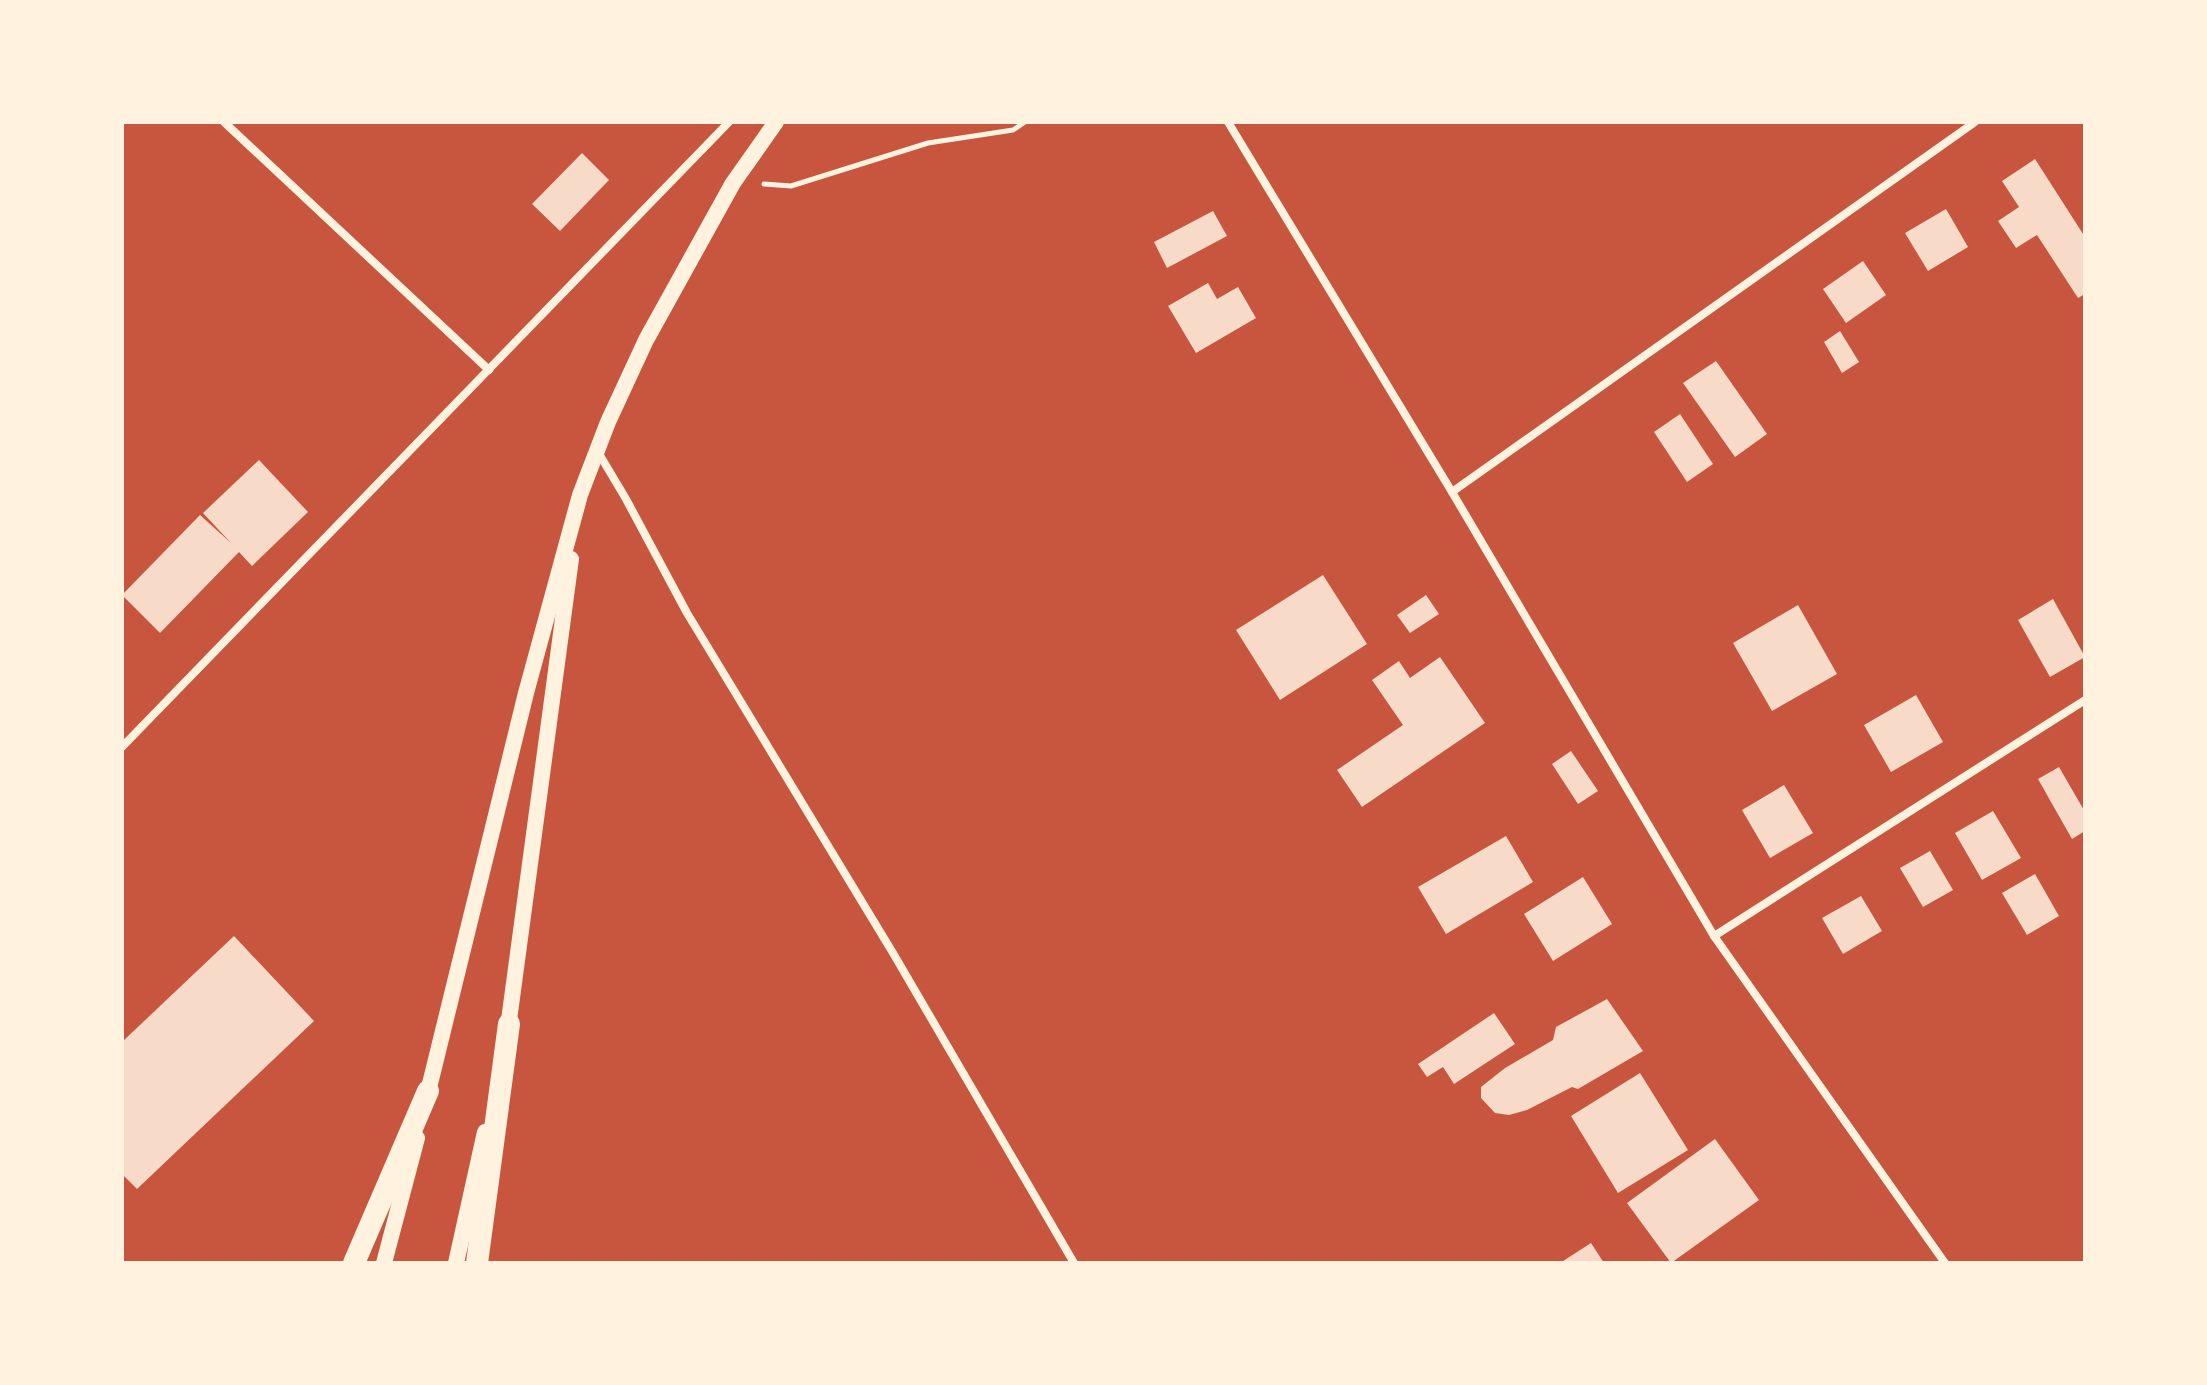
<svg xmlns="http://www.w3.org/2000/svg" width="2207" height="1385" viewBox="0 0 2207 1385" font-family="'Fira Sans',sans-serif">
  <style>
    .building { fill: #f7dbc8 }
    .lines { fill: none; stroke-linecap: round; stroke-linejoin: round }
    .path { stroke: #fff3e0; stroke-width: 5 }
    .minor { stroke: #fff3e0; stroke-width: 8 }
    .secondary { stroke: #fff3e0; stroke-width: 16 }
    .trunk { stroke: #fff3e0; stroke-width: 22 }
  </style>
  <rect width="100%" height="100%" fill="#c8553d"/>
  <g class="building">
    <polygon points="582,153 609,180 560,231 532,204"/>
    <polygon points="2035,159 2085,237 2085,294 2078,298 2037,235 2016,248 1998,221 2019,207 2002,181"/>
    <polygon points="1946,209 1968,247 1928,271 1905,233"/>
    <polygon points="1213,211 1227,236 1167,268 1154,242"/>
    <polygon points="1863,261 1886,295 1846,323 1823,289"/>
    <polygon points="1208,283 1217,299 1238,287 1256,318 1196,353 1168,306"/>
    <polygon points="1840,331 1859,362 1842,373 1824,342"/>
    <polygon points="1716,361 1767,434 1735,457 1683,383"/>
    <polygon points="1680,414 1713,464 1687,482 1654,432"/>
    <polygon points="259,460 308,512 252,566 239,552 160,633 122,595 200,515 231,543 203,513"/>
    <polygon points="1323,575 1367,644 1280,700 1236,630"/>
    <polygon points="1426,595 1439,614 1410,633 1397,615"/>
    <polygon points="2053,599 2085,657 2050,677 2018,620"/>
    <polygon points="1798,605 1837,674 1772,711 1733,643"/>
    <polygon points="1440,657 1485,723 1362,807 1337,770 1403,725 1372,680 1399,661 1410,678"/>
    <polygon points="1916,695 1943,742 1891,772 1864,725"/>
    <polygon points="1571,751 1598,791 1578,804 1552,764"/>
    <polygon points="2059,767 2085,812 2085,831 2072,839 2038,779"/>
    <polygon points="1784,785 1813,833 1770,858 1742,810"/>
    <polygon points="1993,811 2021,858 1982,880 1955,833"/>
    <polygon points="1506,836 1533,882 1446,934 1418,887"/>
    <polygon points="1930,851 1953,890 1923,907 1900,868"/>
    <polygon points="2035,874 2059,916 2027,935 2002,893"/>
    <polygon points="1583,877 1612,924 1553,961 1524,914"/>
    <polygon points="1861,896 1882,931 1843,954 1822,918"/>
    <polygon points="234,936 314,1021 137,1189 122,1174 122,1042"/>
    <polygon points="1607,999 1643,1051 1578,1089 1572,1087 1527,1110 1509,1115 1495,1113 1481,1098 1481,1087 1505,1068 1553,1040 1556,1027"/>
    <polygon points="1494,1013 1515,1044 1454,1084 1443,1067 1427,1077 1418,1064"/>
    <polygon points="1640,1073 1688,1150 1618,1193 1571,1116"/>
    <polygon points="1715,1139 1759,1200 1671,1263 1627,1203"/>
    <polygon points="1591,1243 1604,1263 1560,1263"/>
  </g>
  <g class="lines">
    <polyline class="path" points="764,184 791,186 928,143 1013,130 1025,122"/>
    <g class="minor">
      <polyline points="224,122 489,370"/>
      <polyline points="1228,122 1452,492 1714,936 1945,1263"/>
      <polyline points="598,452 626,499 687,613 893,953 1074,1263"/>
      <polyline points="1452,492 1975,122"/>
      <polyline points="122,747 729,122"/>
      <polyline points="1714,936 2085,700"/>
    </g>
    <g class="secondary">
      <polyline points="507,1035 571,559"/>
      <polyline points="426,1100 526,693 580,495 608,422 646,340 733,183 776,122"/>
      <polyline points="384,1263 417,1138"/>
      <polyline points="456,1263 485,1132"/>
    </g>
    <g class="trunk">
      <polyline points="354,1263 428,1091"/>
      <polyline points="477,1263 509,1024"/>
    </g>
  </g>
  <rect width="2207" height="1385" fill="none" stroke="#fff3e0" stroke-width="248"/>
</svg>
